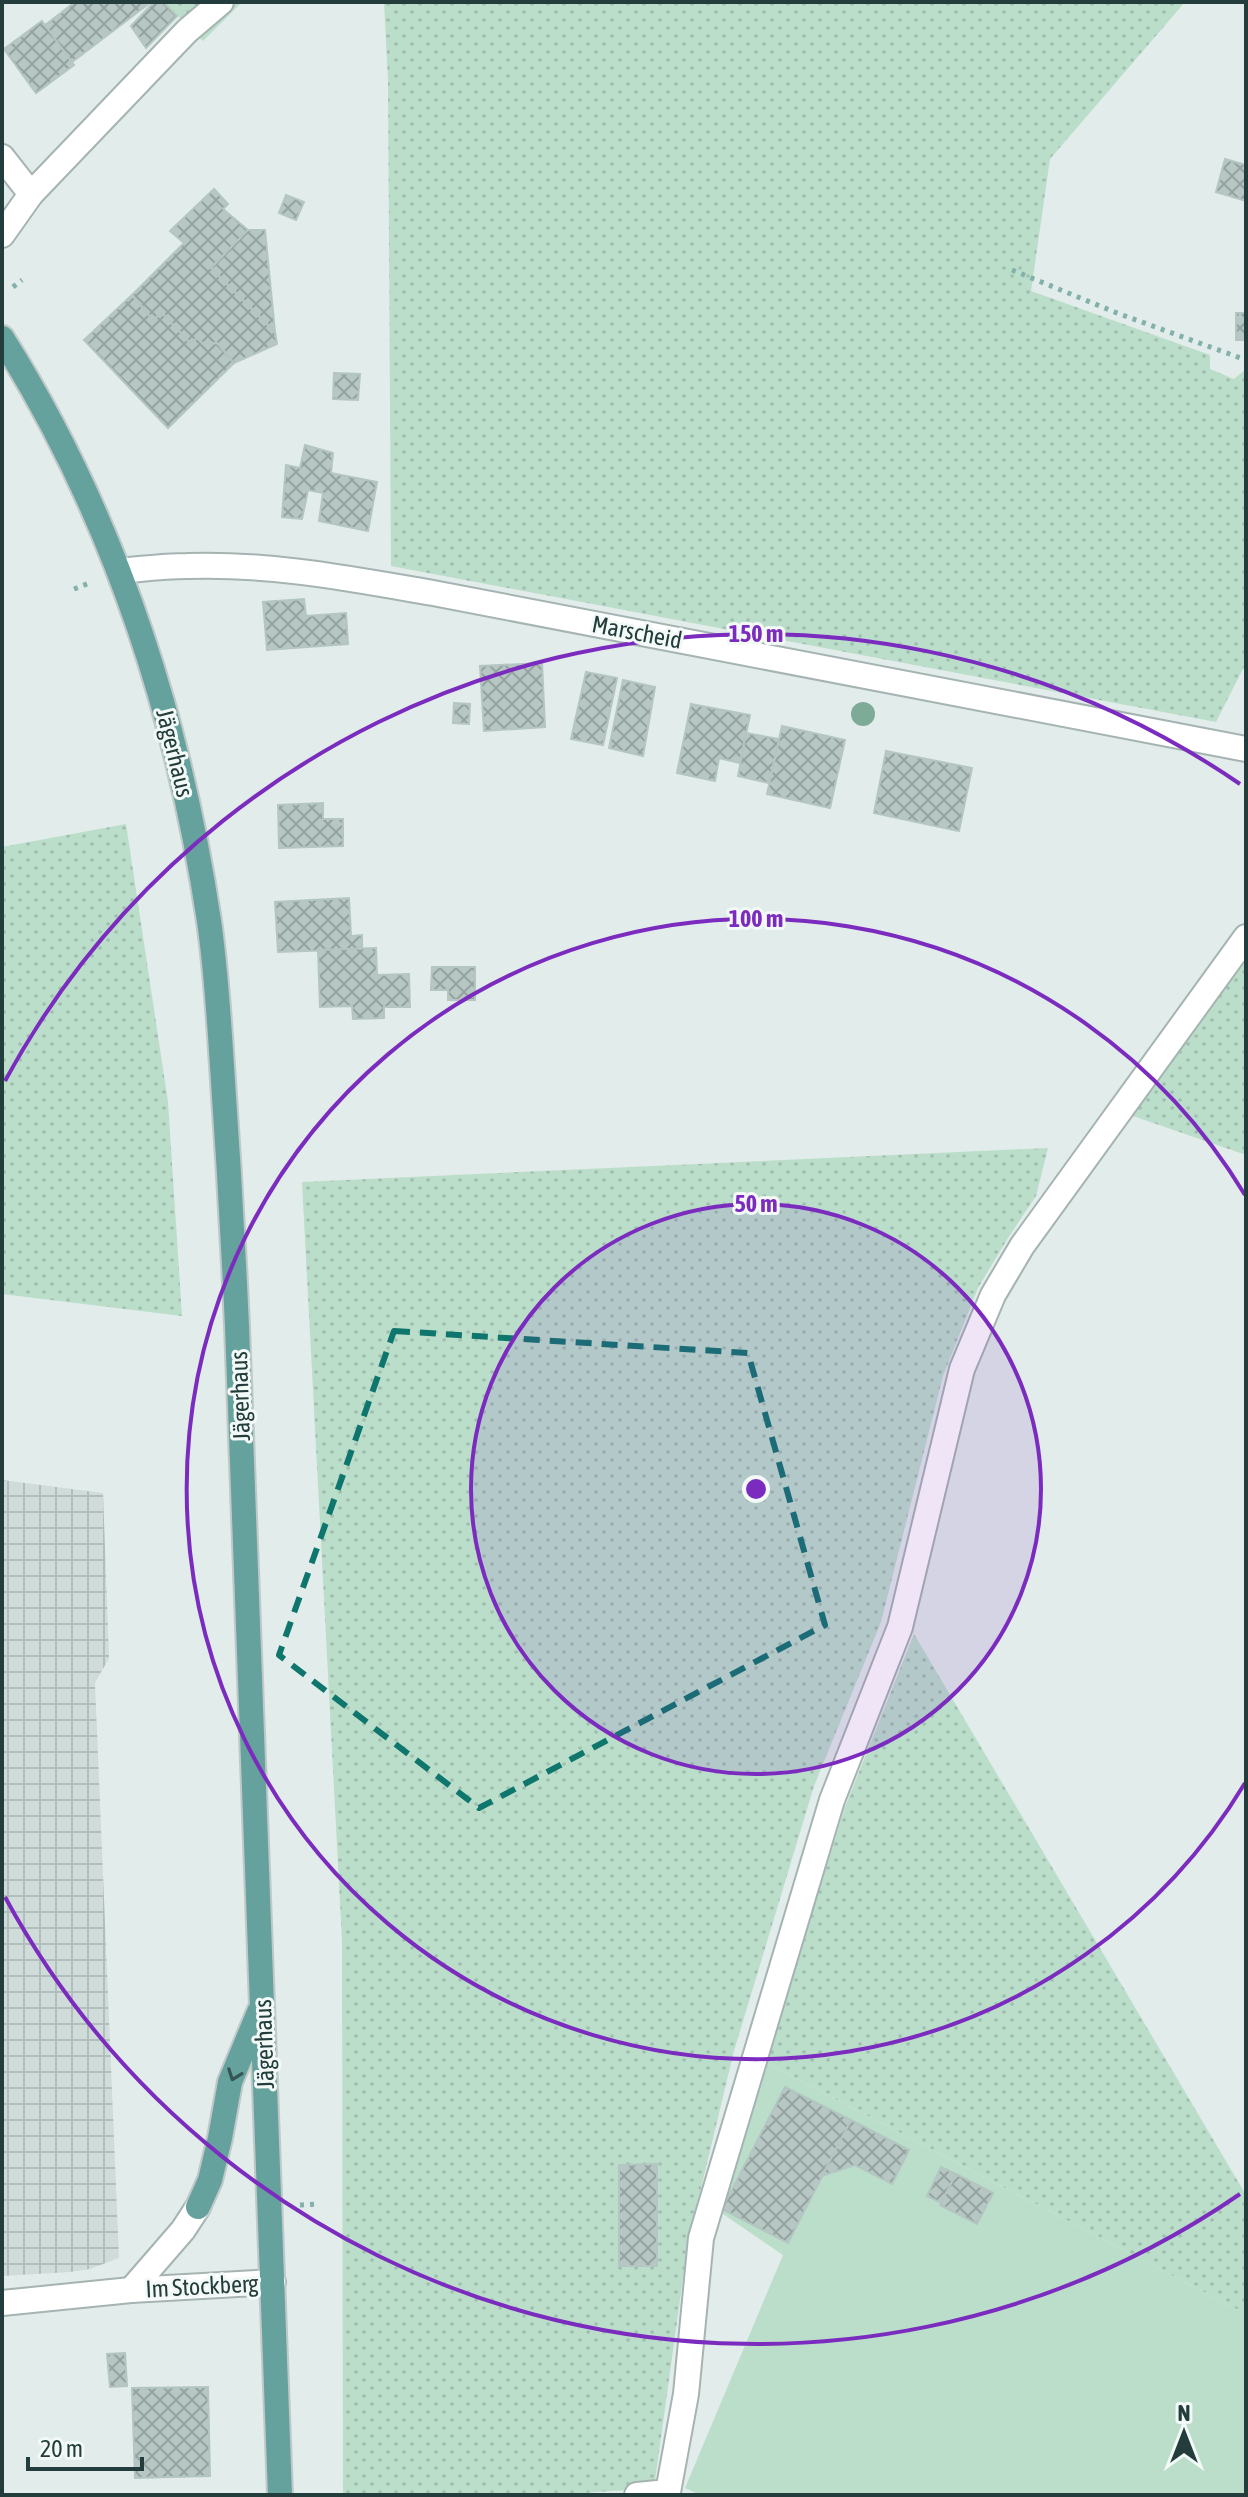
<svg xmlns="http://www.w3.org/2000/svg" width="1248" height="2497" viewBox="0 0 1248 2497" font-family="'Asap Condensed',sans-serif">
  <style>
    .industrial { fill: url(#industrial-grid) }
    .grass { fill: url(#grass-dots) }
    .garden { fill: #bbdeca }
    .building { fill: url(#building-cross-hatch); stroke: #b4c6c2; stroke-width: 2 }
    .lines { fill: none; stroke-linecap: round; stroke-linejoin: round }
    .minor-casing { stroke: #a5b4b2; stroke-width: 28 }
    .major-casing { stroke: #c1c9c8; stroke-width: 28 }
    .path { stroke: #82b0aa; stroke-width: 5; stroke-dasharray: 4 6; stroke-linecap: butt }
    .minor { stroke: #fff; stroke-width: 24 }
    .major { stroke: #66a29d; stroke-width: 24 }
    .tree { fill: #7eaa98 }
    .oneway { stroke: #335654 }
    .marked { fill: none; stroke: #0f766e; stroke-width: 6; stroke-dasharray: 16 10; stroke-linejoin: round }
    .ring { fill: none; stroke: #7b2cbf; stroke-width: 4 }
    .labels { text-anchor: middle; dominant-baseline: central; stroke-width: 6; stroke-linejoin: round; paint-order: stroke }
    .street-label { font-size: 24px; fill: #223d3b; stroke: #f3f9f7 }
    .centre { fill: #7b2cbf; stroke: #f3f9f7; stroke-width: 4 }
    .ring-label { font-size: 24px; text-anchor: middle; font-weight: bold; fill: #7b2cbf; stroke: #f3f9f7; stroke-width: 6; stroke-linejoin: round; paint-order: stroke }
  </style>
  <defs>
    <pattern id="industrial-grid" width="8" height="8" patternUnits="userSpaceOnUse" patternTransform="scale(2)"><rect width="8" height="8" fill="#d0dcd9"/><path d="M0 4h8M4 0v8" fill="none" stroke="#b2bebb"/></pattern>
    <pattern id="grass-dots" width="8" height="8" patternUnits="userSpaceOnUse" patternTransform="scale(2)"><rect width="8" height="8" fill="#bbdeca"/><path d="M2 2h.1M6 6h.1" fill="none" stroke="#a0bfae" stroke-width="1.8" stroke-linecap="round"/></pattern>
    <pattern id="building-cross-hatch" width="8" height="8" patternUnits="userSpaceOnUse" patternTransform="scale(2)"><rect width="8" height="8" fill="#b7c7c3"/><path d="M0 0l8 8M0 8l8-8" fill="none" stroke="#94a3a0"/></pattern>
  </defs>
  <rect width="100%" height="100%" fill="#e2ecea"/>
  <polygon class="industrial" points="2,1480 103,1493 109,1658 95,1683 119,2258 90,2269 70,2272 2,2276"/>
  <g class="grass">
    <polygon points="164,2 242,2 203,41"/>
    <polygon points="384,2 1185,2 1050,159 1031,291 1210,355 1210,369 1234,379 1246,369 1246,663 1216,722 391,566 388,80"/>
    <polygon points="126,824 168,1102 182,1316 2,1294 2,847"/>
    <polygon points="1246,958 1246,1155 1130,1115"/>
    <polygon points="1048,1148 1036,1196 1008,1238 978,1288 943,1376 881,1622 814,1786 734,2051 688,2242 654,2488 556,2495 343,2495 342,1940 302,1182"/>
    <polygon points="914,1634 1246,2195 1246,2314 765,2062 845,1807"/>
  </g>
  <polygon class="garden" points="765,2062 1246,2314 1246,2495 700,2495 685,2488 783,2255 717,2210"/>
  <g class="building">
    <polygon points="75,2 151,2 72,62 44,26"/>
    <polygon points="154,2 163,2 177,16 146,48 131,26"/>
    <polygon points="42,21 74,65 36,93 4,49"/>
    <polygon points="1225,159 1246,165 1246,201 1216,192"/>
    <polygon points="214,189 228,204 223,209 248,230 211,268 275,332 277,344 234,363 217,343 203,344 197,338 191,344 162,313 153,320 132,295 184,243 170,231"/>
    <polygon points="286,195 304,202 296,220 279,213"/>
    <polygon points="248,230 265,230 275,332 211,268"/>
    <polygon points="132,295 153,320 162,313 191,344 197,338 203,344 217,343 234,363 168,428 84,340"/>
    <rect x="1236" y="313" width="10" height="27"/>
    <polygon points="334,373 360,374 358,400 333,399"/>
    <polygon points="305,445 333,453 331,473 377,482 368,531 319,521 323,493 308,490 302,519 282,517 286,465 300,468"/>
    <polygon points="304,599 306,616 346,613 348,644 267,650 263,602"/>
    <polygon points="542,663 545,727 484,731 480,666"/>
    <polygon points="586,672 617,678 603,745 571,739"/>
    <polygon points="623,680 655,687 643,756 609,748"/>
    <polygon points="454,703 470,704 469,724 453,723"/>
    <polygon points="691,704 750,715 740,763 719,758 715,781 677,773"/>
    <polygon points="782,726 845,740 830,808 767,794"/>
    <polygon points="746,733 779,739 769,783 738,776"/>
    <polygon points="886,751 972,768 959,831 874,813"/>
    <polygon points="323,803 323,819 343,819 343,846 279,848 278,805"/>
    <polygon points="349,898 351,936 362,935 362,949 278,952 275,902"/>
    <polygon points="376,948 377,975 409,974 410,1007 384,1007 384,1018 353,1019 352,1006 320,1007 318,950"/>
    <polygon points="432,967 475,967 475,1000 448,1000 448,990 431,990"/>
    <polygon points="785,2087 851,2120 788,2243 722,2209"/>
    <polygon points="851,2120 909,2150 892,2184 855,2165 822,2176"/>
    <polygon points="657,2164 657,2266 619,2266 619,2165"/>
    <polygon points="941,2167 956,2174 941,2203 927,2196"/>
    <polygon points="956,2174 993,2193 977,2224 940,2205"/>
    <polygon points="125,2353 127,2386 110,2387 107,2354"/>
    <polygon points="208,2387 210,2476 135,2478 132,2388"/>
  </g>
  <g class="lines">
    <defs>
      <g id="minor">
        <polyline points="2,157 31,194"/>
        <polyline points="2,235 31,194 187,31 221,2"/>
        <path d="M119,571C142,569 164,566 187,566C269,563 352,579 433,593L1246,749"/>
        <polyline points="131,2290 183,2230 198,2207"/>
        <polyline points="2,2303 131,2290 273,2282"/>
        <polyline points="637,2495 668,2492 686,2394 701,2238 832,1800 900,1627 962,1369 993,1295 1022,1246 1246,937"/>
      </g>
      <g id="major">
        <path d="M2,338C113,514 178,715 209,921C216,969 219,1018 222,1066C228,1152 233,1239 237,1326L280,2495"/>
        <polyline points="198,2207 210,2180 220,2138 230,2082 259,2012"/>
      </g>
    </defs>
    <use href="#minor" class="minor-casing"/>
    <use href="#major" class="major-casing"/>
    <g class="path">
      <polyline points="1012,270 1117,313 1246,360"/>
      <polyline points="13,287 22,280"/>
      <polyline points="74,589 92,582"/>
      <polyline points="300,2205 318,2204"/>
    </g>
    <use href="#minor" class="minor"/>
    <use href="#major" class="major"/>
  </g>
  <circle class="tree" cx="863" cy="714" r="12"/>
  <defs><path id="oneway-chevron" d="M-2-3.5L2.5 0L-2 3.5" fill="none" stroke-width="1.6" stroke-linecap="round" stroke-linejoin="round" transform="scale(2)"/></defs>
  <use class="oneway" href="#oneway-chevron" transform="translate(234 2075) rotate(110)"/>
  <path class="marked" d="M394,1331L748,1353L825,1625L479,1808L279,1655Z"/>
  <circle cx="756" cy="1489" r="285" fill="#7b2cbf" fill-opacity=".12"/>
  <g class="ring">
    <circle cx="756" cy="1489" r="285"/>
    <path d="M1245 1783A570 570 0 1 1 1245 1195"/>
    <path d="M1240 2194A855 855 0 0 1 5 1897M5 1081A855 855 0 0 1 1240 784"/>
  </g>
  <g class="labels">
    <g class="street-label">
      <text transform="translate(637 632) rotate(11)">Marscheid</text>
      <text transform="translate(175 753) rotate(76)">Jägerhaus</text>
      <text transform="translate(240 1396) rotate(-92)">Jägerhaus</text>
      <text transform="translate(264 2044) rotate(-92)">Jägerhaus</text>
      <text transform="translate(202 2286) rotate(-3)">Im Stockberg</text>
    </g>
  </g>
  <circle cx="756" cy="1489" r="12" class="centre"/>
  <g class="ring-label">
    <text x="756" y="642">150 m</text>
    <text x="756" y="927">100 m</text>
    <text x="756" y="1212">50 m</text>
  </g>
  <rect width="1248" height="2497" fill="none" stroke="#223d3b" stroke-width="8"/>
  <g transform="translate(1184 2433)" stroke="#f3f9f7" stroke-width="6" paint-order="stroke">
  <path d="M0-6L14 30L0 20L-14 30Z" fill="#223d3b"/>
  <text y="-12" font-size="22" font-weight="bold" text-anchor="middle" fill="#223d3b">N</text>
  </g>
  <path d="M28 2457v12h114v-12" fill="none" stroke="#223d3b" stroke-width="4"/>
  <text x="40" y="2457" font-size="24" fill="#223d3b" stroke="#f3f9f7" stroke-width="6" paint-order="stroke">20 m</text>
</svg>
